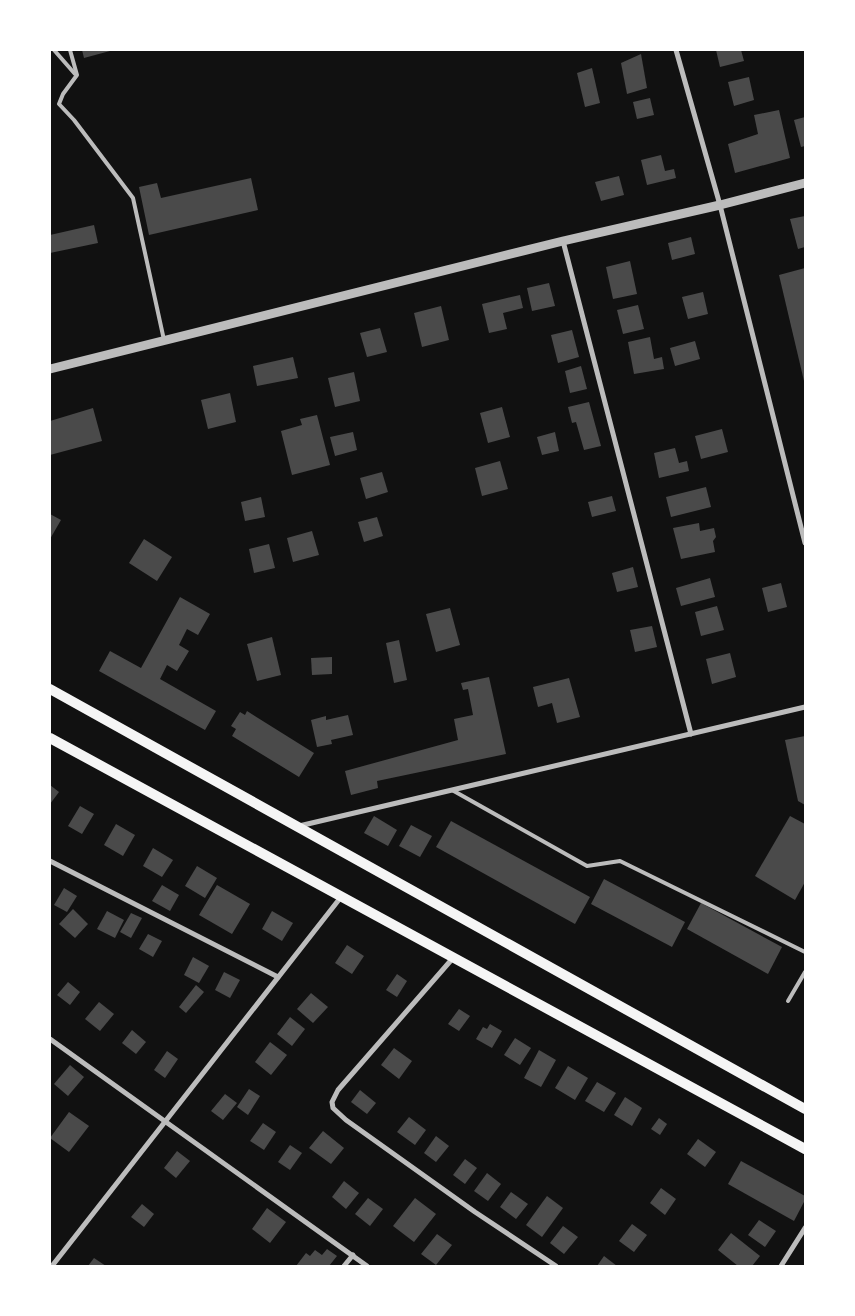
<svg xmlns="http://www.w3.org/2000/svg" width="855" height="1316" viewBox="0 0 855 1316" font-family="'Golos Text',sans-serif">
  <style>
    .building { fill: #4a4a4a }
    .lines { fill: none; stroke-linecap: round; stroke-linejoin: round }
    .service { stroke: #bcbcbc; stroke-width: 4 }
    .minor { stroke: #bcbcbc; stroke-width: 5 }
    .tertiary { stroke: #bcbcbc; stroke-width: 9 }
    .secondary { stroke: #f5f5f5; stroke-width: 10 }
  </style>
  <rect width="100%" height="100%" fill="#111"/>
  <g class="building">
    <polygon points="82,50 110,50 110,51 84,58"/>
    <polygon points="716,50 741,50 744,61 720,67"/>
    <polygon points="641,54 647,88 627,94 621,63"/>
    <polygon points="592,68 600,103 585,107 577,73"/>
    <polygon points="749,77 754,100 734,106 728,82"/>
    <polygon points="650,98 654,115 637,119 633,102"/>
    <polygon points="779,110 790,158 735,173 728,144 758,134 754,115"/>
    <polygon points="805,117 805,146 801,147 794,120"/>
    <polygon points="661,155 665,171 674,169 676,178 647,185 641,160"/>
    <polygon points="619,176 624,195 601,201 595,182"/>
    <polygon points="251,178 258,210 149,235 139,187 157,183 161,198"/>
    <polygon points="805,216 805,247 798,249 790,219"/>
    <polygon points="94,225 98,243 50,253 50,235"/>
    <polygon points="691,237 695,254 672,260 668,243"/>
    <polygon points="630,261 637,294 613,299 606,267"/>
    <polygon points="805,268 805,381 804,381 779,275"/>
    <polygon points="549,283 555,306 532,311 527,288"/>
    <polygon points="703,292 708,314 688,319 682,297"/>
    <polygon points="520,295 523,308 503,313 507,329 489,333 482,304"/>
    <polygon points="638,305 644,329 623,334 617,310"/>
    <polygon points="441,306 449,340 422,347 414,313"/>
    <polygon points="380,328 387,352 367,357 360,333"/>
    <polygon points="572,330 579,357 558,363 551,335"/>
    <polygon points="650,337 654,359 662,357 664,369 634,374 628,342"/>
    <polygon points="695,341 700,359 675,366 670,348"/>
    <polygon points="293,357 298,378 257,386 253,366"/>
    <polygon points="581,366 587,389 570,393 565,371"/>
    <polygon points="354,372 360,401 335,407 328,378"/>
    <polygon points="230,393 236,422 208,429 201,400"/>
    <polygon points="589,402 601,446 584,450 576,422 572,423 568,407"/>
    <polygon points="502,407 510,437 488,443 480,413"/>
    <polygon points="93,408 102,441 50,455 50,421"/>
    <polygon points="317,415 330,465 292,475 281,431 302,425 300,419"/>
    <polygon points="722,429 728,452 701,459 695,436"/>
    <polygon points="353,432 357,450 335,456 330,437"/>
    <polygon points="555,432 559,451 542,455 537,437"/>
    <polygon points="675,448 679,463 687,461 689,471 659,478 654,453"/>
    <polygon points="500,461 508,489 482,496 475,468"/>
    <polygon points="382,472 388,492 366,499 360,478"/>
    <polygon points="706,487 711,507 671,517 666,497"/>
    <polygon points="612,496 616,511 592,517 588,502"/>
    <polygon points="261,497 265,517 245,521 241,502"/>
    <polygon points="50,514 61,520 50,539"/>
    <polygon points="377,517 383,536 364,542 358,522"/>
    <polygon points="699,523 700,531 714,528 716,537 713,541 715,552 681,559 673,528"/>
    <polygon points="312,531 319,555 293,562 287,538"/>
    <polygon points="144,539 172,557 157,581 129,563"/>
    <polygon points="269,544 275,568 254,573 249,549"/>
    <polygon points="633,567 638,587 617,592 612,573"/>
    <polygon points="710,578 715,597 681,606 676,588"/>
    <polygon points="781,583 787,607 768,612 762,588"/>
    <polygon points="180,597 210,614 198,635 187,629 179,645 189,651 177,671 167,665 160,679 216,711 205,730 99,671 110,651 141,668"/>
    <polygon points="717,606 724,630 701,636 695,612"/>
    <polygon points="450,608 460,645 436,652 426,614"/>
    <polygon points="652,626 657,647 635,652 630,630"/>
    <polygon points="272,637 281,675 257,681 247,644"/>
    <polygon points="399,640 407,680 394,683 386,643"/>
    <polygon points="730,653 736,677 712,684 706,659"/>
    <polygon points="332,657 332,674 312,675 311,658"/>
    <polygon points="489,677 506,754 377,781 378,788 351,795 345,771 458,740 454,719 473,715 468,689 463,690 461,683"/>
    <polygon points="569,678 580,717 557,723 552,703 538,707 533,687"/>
    <polygon points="247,711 314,753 299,777 232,736 236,729 231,726 240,712 245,715"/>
    <polygon points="348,715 353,735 331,740 332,744 317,747 311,720 326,716 326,720"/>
    <polygon points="805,736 805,805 798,801 785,740"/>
    <polygon points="50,785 59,792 50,804"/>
    <polygon points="80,806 94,814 82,834 68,826"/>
    <polygon points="374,816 397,830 388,846 364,833"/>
    <polygon points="790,816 805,824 805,882 795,900 755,876"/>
    <polygon points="451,821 590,897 575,924 436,847"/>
    <polygon points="116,824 135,835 123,856 104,845"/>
    <polygon points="411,825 432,836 420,857 399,846"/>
    <polygon points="153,848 173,860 162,877 143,866"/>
    <polygon points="197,866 217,878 205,898 185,886"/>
    <polygon points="604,879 685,922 672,947 591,904"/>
    <polygon points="162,885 179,895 170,911 152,901"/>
    <polygon points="217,885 250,904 232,934 199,915"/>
    <polygon points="64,888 77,896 67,912 54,905"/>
    <polygon points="701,903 782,947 768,974 687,929"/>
    <polygon points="73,909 88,924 75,938 59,924"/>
    <polygon points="107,911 124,920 115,938 97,929"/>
    <polygon points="272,911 293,923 282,941 262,929"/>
    <polygon points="131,913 142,918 131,938 120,932"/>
    <polygon points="148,934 162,941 153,957 139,949"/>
    <polygon points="347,945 364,956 352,974 335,963"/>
    <polygon points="193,957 209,966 199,983 184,975"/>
    <polygon points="224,972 240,980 230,998 215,990"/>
    <polygon points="397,974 407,981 397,997 386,990"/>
    <polygon points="68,982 80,992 70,1005 57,995"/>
    <polygon points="196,985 204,992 186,1013 179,1007"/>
    <polygon points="311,993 328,1007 313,1023 297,1009"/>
    <polygon points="99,1002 114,1014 100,1031 85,1019"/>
    <polygon points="459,1009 470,1016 459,1031 448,1024"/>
    <polygon points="290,1017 305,1029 292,1046 277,1034"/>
    <polygon points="490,1024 502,1031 492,1048 476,1039 483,1027 487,1029"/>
    <polygon points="132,1030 146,1042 136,1054 122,1043"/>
    <polygon points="515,1038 531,1048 520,1065 504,1055"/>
    <polygon points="270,1042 287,1055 271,1075 255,1062"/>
    <polygon points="394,1048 412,1061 399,1079 381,1065"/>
    <polygon points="539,1050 556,1060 541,1087 524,1078"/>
    <polygon points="167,1051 178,1059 165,1078 154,1070"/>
    <polygon points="70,1065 84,1077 68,1096 54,1084"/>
    <polygon points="568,1066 588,1078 575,1100 555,1088"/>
    <polygon points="597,1082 616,1093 604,1112 585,1101"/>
    <polygon points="249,1089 260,1096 248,1115 237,1107"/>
    <polygon points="360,1090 376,1103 367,1114 351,1102"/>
    <polygon points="225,1094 237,1103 223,1120 211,1111"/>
    <polygon points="625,1097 642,1108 632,1126 614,1115"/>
    <polygon points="69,1112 89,1126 69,1152 50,1138"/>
    <polygon points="409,1117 426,1130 415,1145 397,1132"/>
    <polygon points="659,1118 667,1124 660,1135 651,1129"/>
    <polygon points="263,1123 276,1132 264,1150 250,1141"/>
    <polygon points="323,1131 344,1148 331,1164 309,1148"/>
    <polygon points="436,1136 449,1146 436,1162 424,1153"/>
    <polygon points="698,1139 716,1152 705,1167 687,1154"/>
    <polygon points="290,1145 302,1153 290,1170 278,1162"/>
    <polygon points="177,1151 190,1161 176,1178 164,1168"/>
    <polygon points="465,1159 477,1168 465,1184 453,1175"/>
    <polygon points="741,1161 805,1196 805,1200 794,1221 728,1184"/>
    <polygon points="487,1173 501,1184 488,1201 474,1191"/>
    <polygon points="344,1181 359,1193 346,1209 332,1197"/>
    <polygon points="661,1188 676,1199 665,1215 650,1203"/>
    <polygon points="511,1192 528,1204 516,1219 500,1207"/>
    <polygon points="547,1196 563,1208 542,1237 526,1225"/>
    <polygon points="368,1198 383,1209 370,1226 355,1214"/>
    <polygon points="415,1198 436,1214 414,1242 393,1226"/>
    <polygon points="142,1204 154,1214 144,1227 131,1217"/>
    <polygon points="267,1208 286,1222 270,1243 252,1229"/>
    <polygon points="759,1220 776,1231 765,1247 748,1235"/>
    <polygon points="632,1224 647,1235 634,1252 619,1241"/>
    <polygon points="563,1226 578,1237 564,1254 550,1243"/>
    <polygon points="731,1233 760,1256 752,1266 738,1266 718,1250"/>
    <polygon points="437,1234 452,1245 436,1265 421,1254"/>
    <polygon points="327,1249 337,1256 329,1266 296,1266 306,1253 310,1256 315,1250 322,1255"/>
    <polygon points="604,1256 617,1266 597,1266"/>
    <polygon points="94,1258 106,1266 88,1266"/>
  </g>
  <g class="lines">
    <g class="service">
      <polyline points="54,50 75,74"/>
      <polyline points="70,50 77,75 63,94 59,104 74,120 133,198 164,340"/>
      <polyline points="452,790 587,866 620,861 805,952"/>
      <polyline points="788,1001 805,972"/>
    </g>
    <g class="minor">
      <polyline points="676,50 720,205 805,543"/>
      <polyline points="563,241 691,734"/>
      <polyline points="299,826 805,707"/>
      <polyline points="50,861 278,977"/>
      <polyline points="453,958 338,1090 332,1102 333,1108 346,1120 475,1212 556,1266"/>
      <polyline points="50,1039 367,1266"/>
      <polyline points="52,1266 341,897"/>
      <polyline points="344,1266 353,1255"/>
      <polyline points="781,1266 805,1228"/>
    </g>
    <polyline class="tertiary" points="50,369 563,241 720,205 805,183"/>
    <g class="secondary">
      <polyline points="50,689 805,1109"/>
      <polyline points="50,738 805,1149"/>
    </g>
  </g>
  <rect width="855" height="1316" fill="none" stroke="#ffffff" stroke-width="102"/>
</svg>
